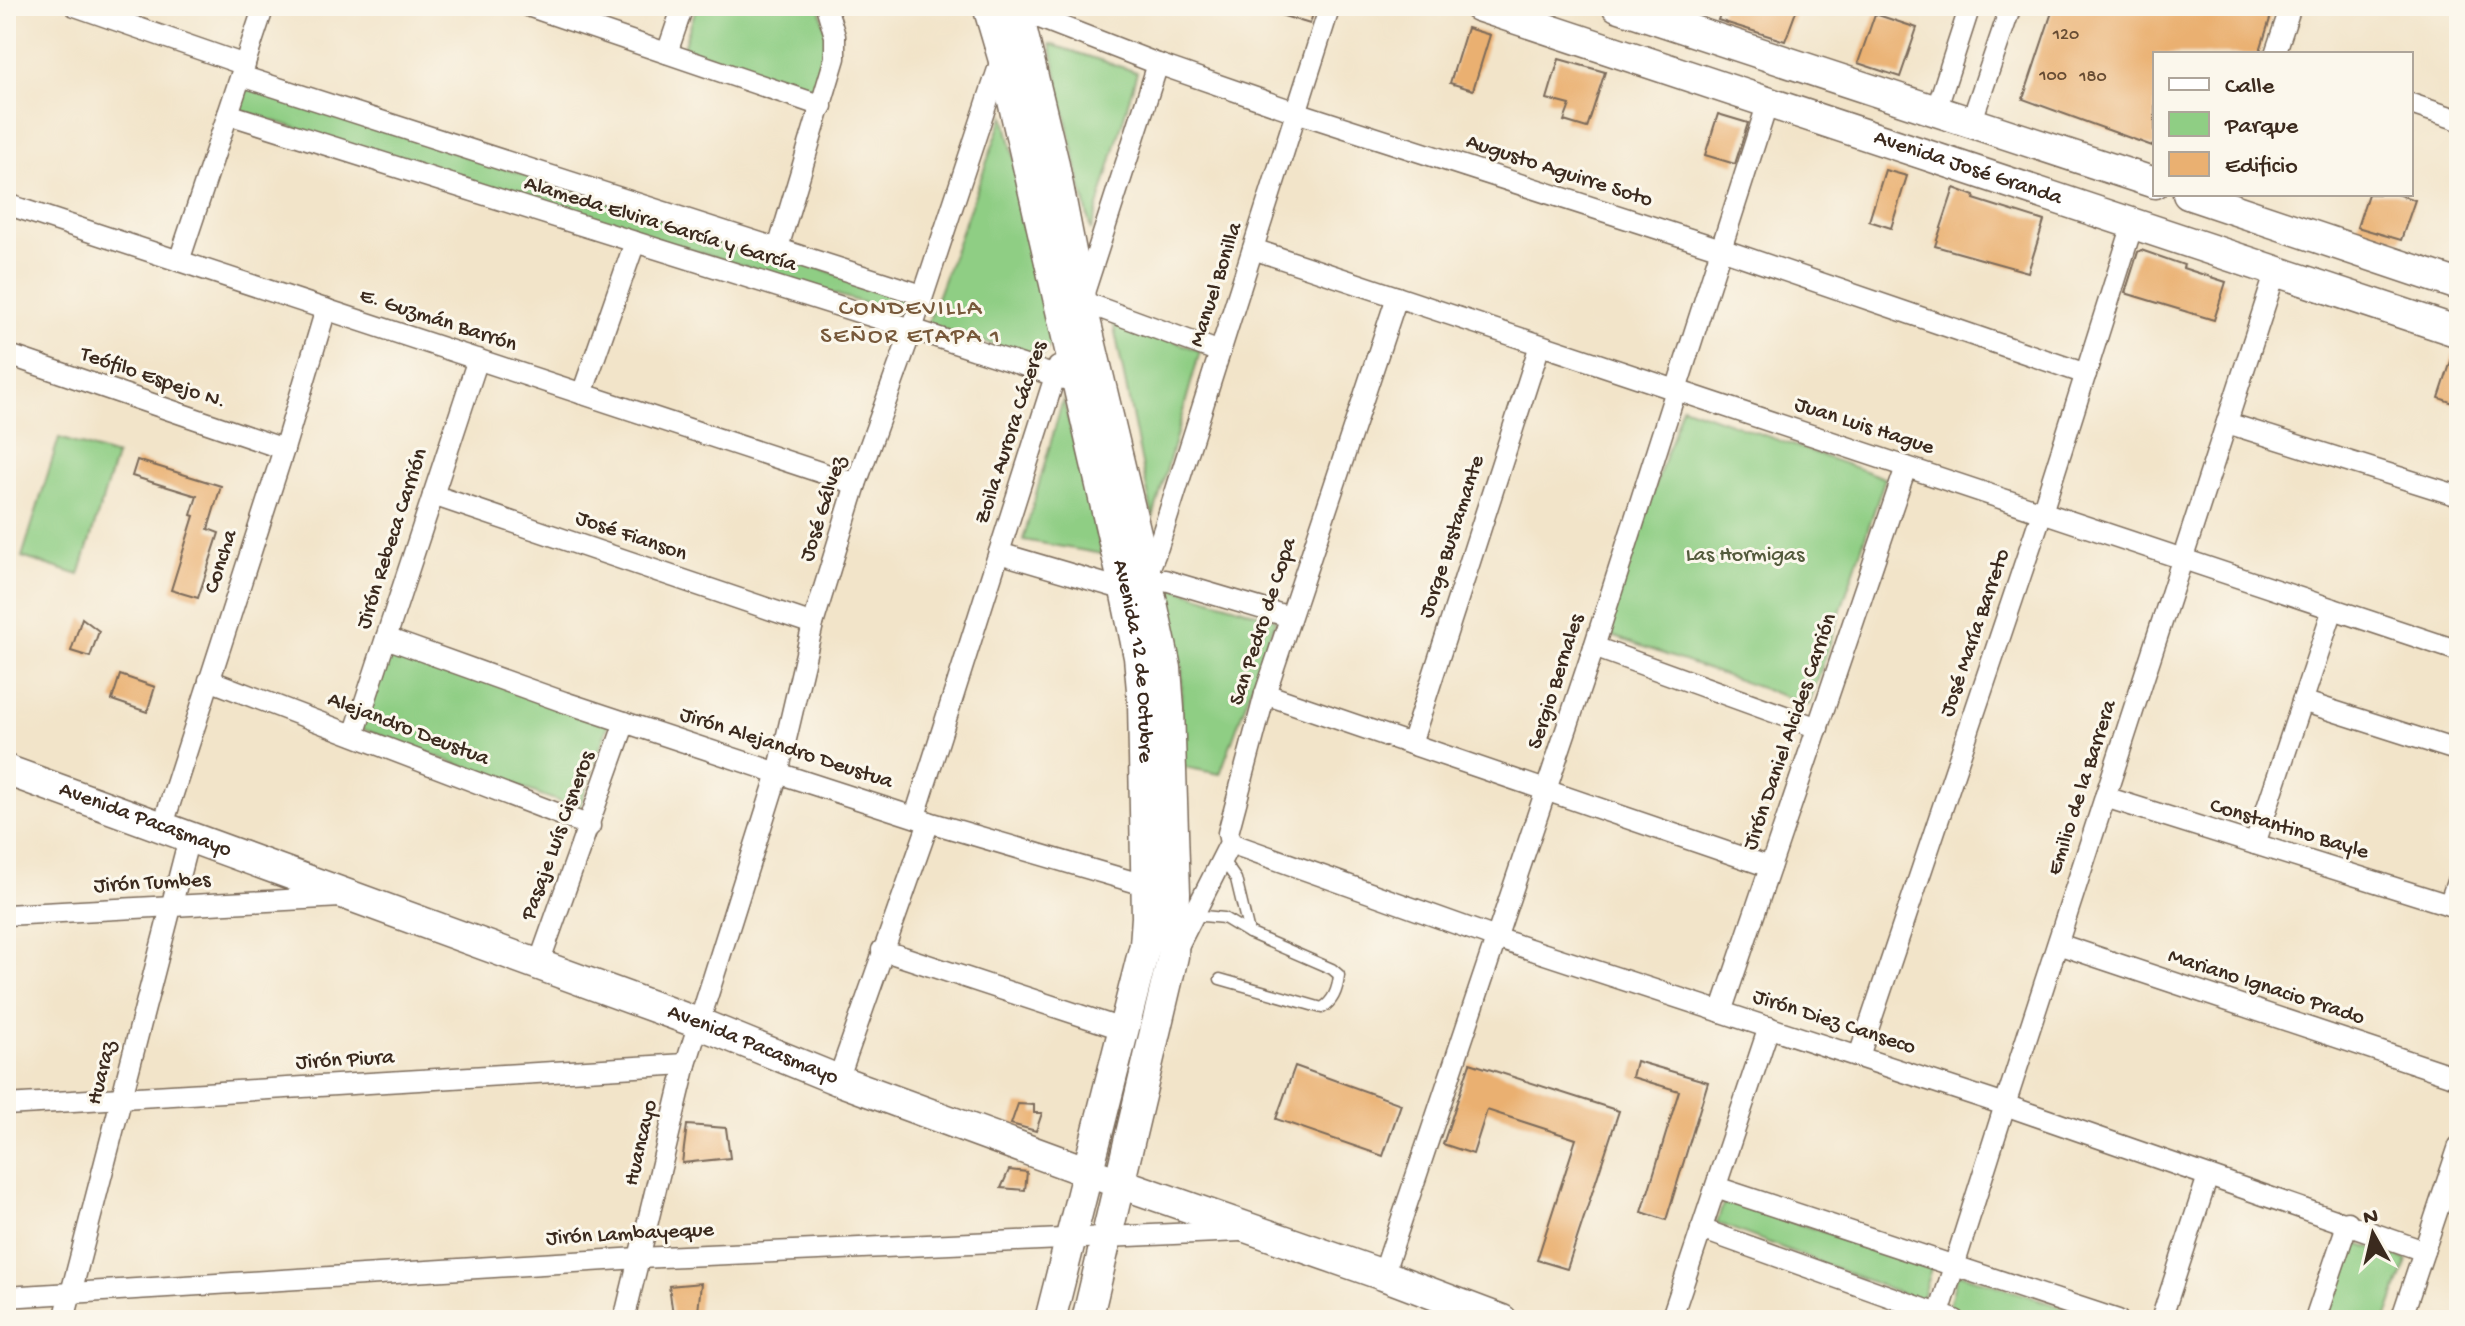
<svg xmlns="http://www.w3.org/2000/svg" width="2465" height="1326" viewBox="0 0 2465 1326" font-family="'Gochi Hand',sans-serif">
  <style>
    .green { fill: #8fce84; stroke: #657c51; stroke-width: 2 }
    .building { fill: #eab071 }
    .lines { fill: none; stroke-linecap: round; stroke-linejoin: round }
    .lane-casing { stroke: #7b6b5a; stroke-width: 13 }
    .street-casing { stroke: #7b6b5a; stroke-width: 23 }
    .secondary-casing { stroke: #7b6b5a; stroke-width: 33 }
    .lane { stroke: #fff; stroke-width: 10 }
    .street { stroke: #fff; stroke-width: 20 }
    .secondary { stroke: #fff; stroke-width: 30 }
    .labels { text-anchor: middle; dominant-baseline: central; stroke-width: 6; stroke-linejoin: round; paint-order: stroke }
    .number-label { font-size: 18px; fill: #674c33 }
    .street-label { font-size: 22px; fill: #3b2a1e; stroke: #fbf7ec }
    .park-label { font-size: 22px; fill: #545b3d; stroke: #fbf7ec }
    .neighbourhood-label { font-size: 24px; letter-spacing: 2px; fill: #78593b; stroke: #fbf7ec }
  </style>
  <rect width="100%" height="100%" fill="#fbf7ec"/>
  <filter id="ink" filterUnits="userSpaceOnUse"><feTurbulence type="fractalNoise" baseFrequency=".0125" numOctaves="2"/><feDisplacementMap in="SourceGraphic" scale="16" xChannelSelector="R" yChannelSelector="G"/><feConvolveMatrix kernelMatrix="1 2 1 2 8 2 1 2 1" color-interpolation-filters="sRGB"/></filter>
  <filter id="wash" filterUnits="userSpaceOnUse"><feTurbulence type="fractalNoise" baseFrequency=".006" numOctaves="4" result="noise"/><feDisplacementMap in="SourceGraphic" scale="32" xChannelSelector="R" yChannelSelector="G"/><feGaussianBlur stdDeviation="1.8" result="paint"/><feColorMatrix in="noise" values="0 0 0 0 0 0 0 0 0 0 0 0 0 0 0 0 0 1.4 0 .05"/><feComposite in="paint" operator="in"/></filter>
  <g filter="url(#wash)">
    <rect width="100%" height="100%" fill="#f2e4c9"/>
    <g class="green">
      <polygon points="697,6 820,6 829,49 821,88 813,91 683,47"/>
      <polygon points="1050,44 1137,72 1091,231"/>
      <polygon points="245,86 903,295 899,314 235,109"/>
      <polygon points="1004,115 1056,336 1040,359 927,325"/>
      <polygon points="1112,317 1200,351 1153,518"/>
      <polygon points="1063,399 1102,554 1023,540"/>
      <polygon points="1682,406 1885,478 1809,705 1606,634"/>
      <polygon points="59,438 116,456 79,575 22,557"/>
      <polygon points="1164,585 1276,619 1220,774 1179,766 1182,670"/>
      <polygon points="389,646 610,720 579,809 360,728"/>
      <polygon points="1724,1201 1932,1265 1921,1301 1717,1223"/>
      <polygon points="2351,1242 2407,1260 2386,1320 2324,1320"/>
      <polygon points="1958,1273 2102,1320 1979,1320 1948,1309"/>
    </g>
    <g id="blocks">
      <g class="building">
        <polygon points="1265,6 1315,6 1310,24 1264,10"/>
        <polygon points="1723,6 1798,6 1785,41 1718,20"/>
        <polygon points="2054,6 2274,6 2259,54 2155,54 2155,147 2023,99"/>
        <polygon points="1875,14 1917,28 1900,77 1858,63"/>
        <polygon points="1467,28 1490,35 1473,90 1450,83"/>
        <polygon points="1559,59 1605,72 1587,128 1564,121 1570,105 1547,99"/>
        <polygon points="1718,114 1748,123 1735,164 1705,155"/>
        <polygon points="1885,170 1907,176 1891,228 1869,221"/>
        <polygon points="1954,188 1975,196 1974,199 2044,221 2028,272 1935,246"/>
        <polygon points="2368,194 2396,194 2415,200 2401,240 2357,227"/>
        <polygon points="2141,250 2184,265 2183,268 2226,282 2214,320 2125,293 2138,252"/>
        <polygon points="2455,349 2459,350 2459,405 2439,398"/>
        <polygon points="137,460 221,486 208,529 219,533 198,598 171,590 194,516 191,515 197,496 132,476"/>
        <polygon points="82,618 99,631 90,657 71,651"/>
        <polygon points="120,675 155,687 147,712 112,700"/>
        <polygon points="1636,1061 1708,1082 1666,1220 1642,1212 1679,1091 1632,1077"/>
        <polygon points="1470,1063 1619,1111 1567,1269 1537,1260 1576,1139 1487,1110 1473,1154 1443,1144"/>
        <polygon points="1295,1066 1401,1104 1383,1156 1276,1119"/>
        <polygon points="1018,1104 1034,1105 1034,1113 1042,1113 1036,1131 1011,1124"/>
        <polygon points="687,1125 726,1128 730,1158 682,1163"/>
        <polygon points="1009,1170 1027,1172 1025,1190 1001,1188"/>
        <polygon points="701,1283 698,1312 673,1315 669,1286"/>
      </g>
    </g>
  </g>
  <g filter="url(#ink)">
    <use href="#blocks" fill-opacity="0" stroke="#7b6b5a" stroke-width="2"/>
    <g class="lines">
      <defs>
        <g id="lane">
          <polyline points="1222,859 1236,879 1249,933"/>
          <path d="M1193,915L1224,918L1249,933L1332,969L1339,975C1338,988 1334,1001 1322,1008L1220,979"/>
        </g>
        <g id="street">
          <polyline points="75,6 245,65"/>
          <polyline points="528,6 822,106"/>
          <polyline points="1019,10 1158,64 1296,112 1721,249 2086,374"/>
          <polyline points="667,53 683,6"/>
          <polyline points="2275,54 2291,6"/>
          <polyline points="241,76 922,295"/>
          <polyline points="2411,104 2459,120"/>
          <polyline points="1936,111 1970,6"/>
          <polyline points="228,114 912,329 1077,383"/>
          <polyline points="1971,123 2011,6"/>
          <polyline points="6,204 856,484"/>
          <polyline points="778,248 835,58 835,36 826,6"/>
          <polyline points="1253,249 2459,651"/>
          <polyline points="179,261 264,6"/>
          <polyline points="1082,299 1158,64"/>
          <polyline points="1081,301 1220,352"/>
          <polyline points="6,354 284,449"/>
          <polyline points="582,394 635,242"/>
          <polyline points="2227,423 2459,496"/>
          <polyline points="433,495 813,624"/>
          <polyline points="999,553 1125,590 1165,580 1290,617"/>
          <polyline points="1146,577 1158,547 1330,6"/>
          <polyline points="386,638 564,702 778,773 929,822 1158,889"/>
          <polyline points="1594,647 1818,728"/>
          <polyline points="209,680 590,826"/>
          <polyline points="1265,694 1770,867"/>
          <polyline points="2302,701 2459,751"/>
          <polyline points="354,735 478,359"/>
          <polyline points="1411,744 1540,345"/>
          <polyline points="2105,797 2459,908"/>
          <polyline points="915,816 1058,367"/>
          <polyline points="162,828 284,449 326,309"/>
          <polyline points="1230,843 1496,938 2005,1105 2424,1251"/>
          <polyline points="2255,844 2333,609"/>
          <polyline points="2449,905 2459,876"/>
          <polyline points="6,915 341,897"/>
          <polyline points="2058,944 2459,1078"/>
          <polyline points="1178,946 1230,843 1228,833 1265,694 1397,297"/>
          <polyline points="882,950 1125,1030"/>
          <polyline points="538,966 625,722"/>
          <polyline points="1721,1012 1906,467"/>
          <polyline points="1859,1056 2042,512 2133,224"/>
          <polyline points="838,1080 929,822"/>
          <polyline points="6,1105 686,1064"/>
          <polyline points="1716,1187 2118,1320"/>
          <polyline points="1701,1229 1955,1320"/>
          <polyline points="1383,1275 1594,647 1768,102"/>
          <polyline points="6,1297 639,1258 1240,1231"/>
          <polyline points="64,1320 189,838"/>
          <polyline points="624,1320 686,1064 778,773 813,624 856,484 912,329 1001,60"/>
          <polyline points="1671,1320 1769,1027"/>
          <polyline points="1937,1320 2005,1105 2276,271"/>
          <polyline points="2161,1320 2208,1176"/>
          <polyline points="2315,1320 2348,1222"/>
          <polyline points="2401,1320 2459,1146"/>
        </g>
        <g id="secondary">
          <path id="s1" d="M988,6L1003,57L1125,590L1139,657L1143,701L1147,917L1145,945L1050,1320"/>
          <polyline points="1016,6 1053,160 1081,303 1148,584 1166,668 1169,709 1175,893 1173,956 1087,1320"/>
          <path id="s2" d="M1478,6L2459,332"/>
          <polyline points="1617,6 2155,183"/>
          <polyline points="2188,194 2459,285"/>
          <path id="s3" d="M6,770L698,1023L838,1080L1088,1172L1383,1275L1502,1320"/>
        </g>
      </defs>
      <use href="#lane" class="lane-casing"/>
      <use href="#street" class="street-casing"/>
      <use href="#secondary" class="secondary-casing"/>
      <use href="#lane" class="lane"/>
      <use href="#street" class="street"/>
      <use href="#secondary" class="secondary"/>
    </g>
  </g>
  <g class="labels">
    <g class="number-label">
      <text x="2066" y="35">120</text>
      <text x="2053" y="76">100</text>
      <text x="2093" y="77">180</text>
    </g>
    <g class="street-label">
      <text stroke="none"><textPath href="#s2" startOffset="516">Avenida José Granda</textPath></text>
      <text transform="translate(1559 172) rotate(18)">Augusto Aguirre Soto</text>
      <text transform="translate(660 225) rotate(17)">Alameda Elvira García y García</text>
      <text transform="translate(1217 285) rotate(-72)">Manuel Bonilla</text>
      <text transform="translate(438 321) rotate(18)">E. Guzmán Barrón</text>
      <text transform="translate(153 379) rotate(19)">Teófilo Espejo N.</text>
      <text transform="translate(1864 427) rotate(18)">Juan Luis Hague</text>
      <text transform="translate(1012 433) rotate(-72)">Zoila Aurora Cáceres</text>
      <text transform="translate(824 509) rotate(-72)">José Gálvez</text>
      <text transform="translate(631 537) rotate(19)">José Fianson</text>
      <text transform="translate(1453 537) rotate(-72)">Jorge Bustamante</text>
      <text transform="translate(393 539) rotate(-72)">Jirón Rebeca Carrión</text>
      <text transform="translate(222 562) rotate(-72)">Concha</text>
      <text transform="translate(1264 622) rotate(-72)">San Pedro de Copa</text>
      <text transform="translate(1976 633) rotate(-71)">José María Barreto</text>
      <text stroke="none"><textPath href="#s1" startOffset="672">Avenida 12 de Octubre</textPath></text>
      <text transform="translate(1557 682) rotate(-72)">Sergio Bernales</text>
      <text transform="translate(408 730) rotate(21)">Alejandro Deustua</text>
      <text transform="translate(1791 732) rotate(-71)">Jirón Daniel Alcides Carrión</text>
      <text transform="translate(786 749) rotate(18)">Jirón Alejandro Deustua</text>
      <text transform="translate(2083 788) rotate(-72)">Emilio de la Barrera</text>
      <text stroke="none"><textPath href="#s3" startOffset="148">Avenida Pacasmayo</textPath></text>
      <text transform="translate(2289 830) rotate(17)">Constantino Bayle</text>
      <text transform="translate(559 836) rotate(-70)">Pasaje Luís Cisneros</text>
      <text transform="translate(152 884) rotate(-3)">Jirón Tumbes</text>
      <text transform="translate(2266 988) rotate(18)">Mariano Ignacio Prado</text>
      <text transform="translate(1834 1023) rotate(18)">Jirón Diez Canseco</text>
      <text stroke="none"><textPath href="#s3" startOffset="796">Avenida Pacasmayo</textPath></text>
      <text transform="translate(345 1061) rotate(-3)">Jirón Piura</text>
      <text transform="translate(103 1073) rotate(-76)">Huaraz</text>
      <text transform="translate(642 1143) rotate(-77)">Huancayo</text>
      <text transform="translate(630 1235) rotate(-3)">Jirón Lambayeque</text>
    </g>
    <g class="park-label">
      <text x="1745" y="556">Las Hormigas</text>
    </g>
    <g class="neighbourhood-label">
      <text x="911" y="309">CONDEVILLA<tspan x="911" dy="28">SEÑOR ETAPA 1</tspan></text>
    </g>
  </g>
  <rect width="2465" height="1326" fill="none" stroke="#fbf7ec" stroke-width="32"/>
  <rect x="2153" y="52" width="260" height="144" fill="#fbf7ec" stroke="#aea59a" stroke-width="2"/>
  <rect x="2169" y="78" width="40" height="12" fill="#ffffff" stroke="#aea59a" stroke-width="2"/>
  <text x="2225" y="92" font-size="24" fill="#3b2a1e">Calle</text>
  <rect x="2169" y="112" width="40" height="24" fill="#8fce84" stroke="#aea59a" stroke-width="2"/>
  <text x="2225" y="132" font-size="24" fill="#3b2a1e">Parque</text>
  <rect x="2169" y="152" width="40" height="24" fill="#eab071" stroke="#aea59a" stroke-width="2"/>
  <text x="2225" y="172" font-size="24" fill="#3b2a1e">Edificio</text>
  <g transform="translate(2373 1234) rotate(352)" stroke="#fbf7ec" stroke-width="6" paint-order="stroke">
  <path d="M0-6L14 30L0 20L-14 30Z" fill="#3b2a1e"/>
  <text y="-12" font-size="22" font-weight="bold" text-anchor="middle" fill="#3b2a1e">N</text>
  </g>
</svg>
